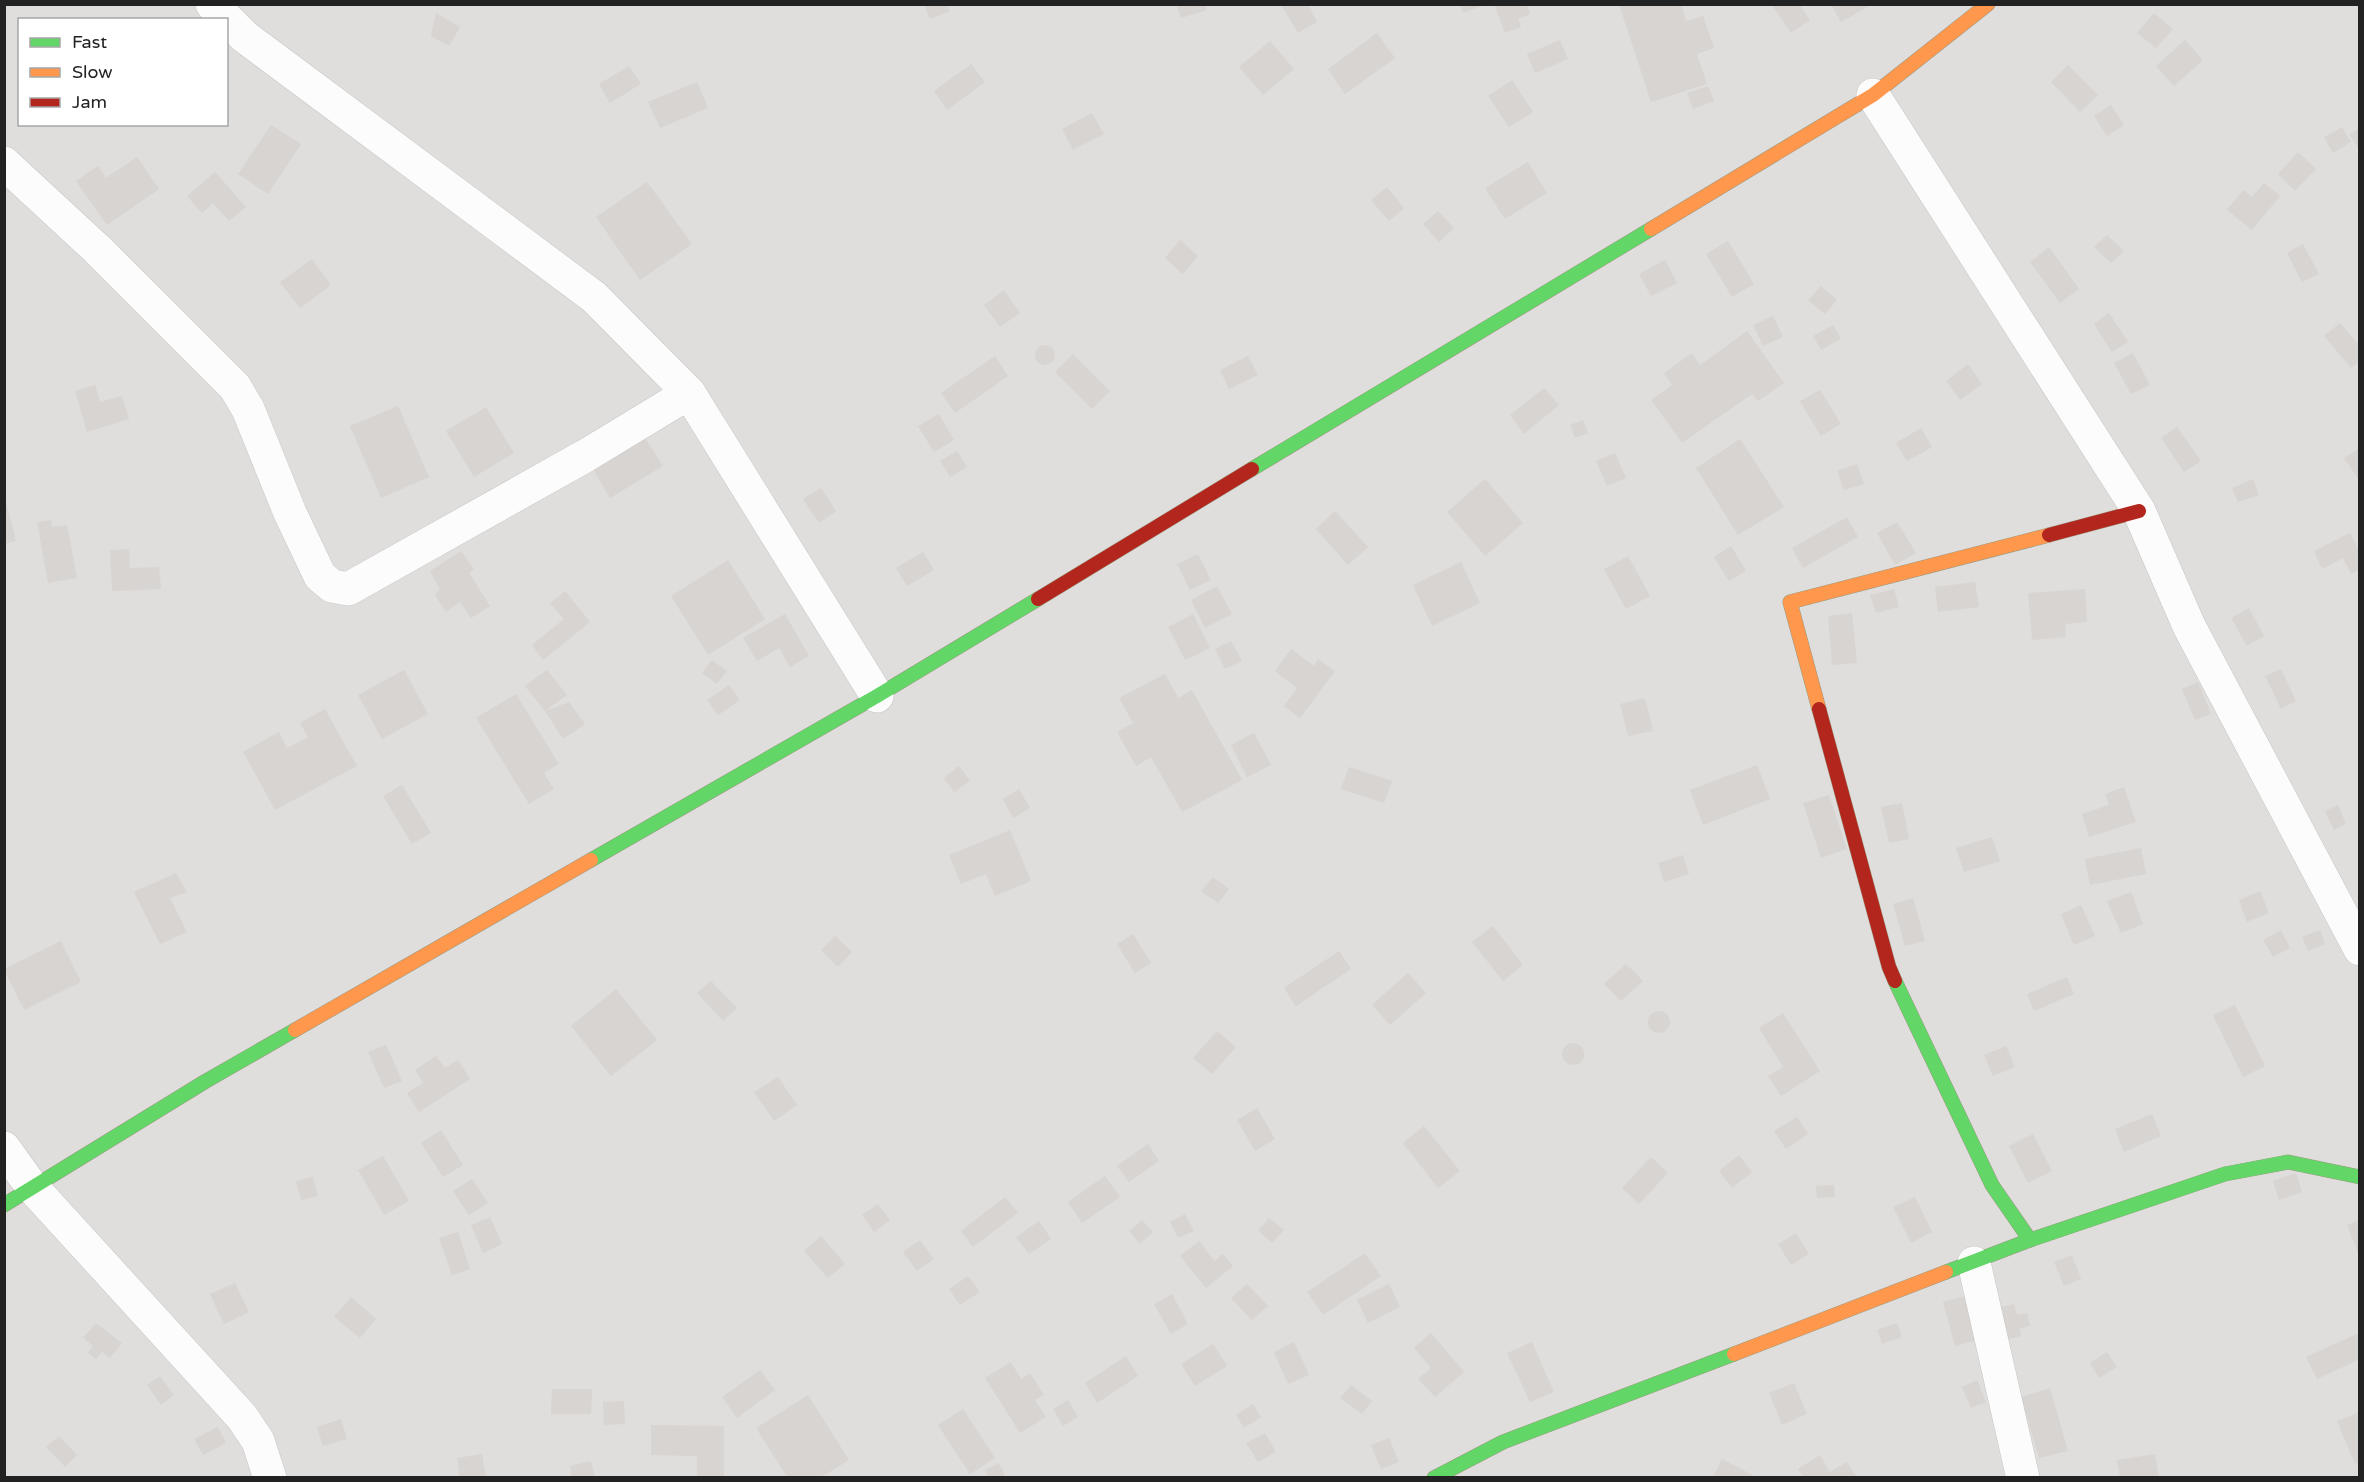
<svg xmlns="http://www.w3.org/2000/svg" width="2364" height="1482" viewBox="0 0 2364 1482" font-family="'Varela Round',sans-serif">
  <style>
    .residential { fill: #dfdedc; fill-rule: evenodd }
    .building { fill: #d7d4d2 }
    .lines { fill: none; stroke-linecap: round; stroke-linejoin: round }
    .street-casing { stroke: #c7c6c5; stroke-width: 34 }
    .fast-casing { stroke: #9b9a81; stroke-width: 15 }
    .slow-casing { stroke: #9b9a81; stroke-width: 15 }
    .jam-casing { stroke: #9b9a81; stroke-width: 15 }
    .street { stroke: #fdfcfc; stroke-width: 33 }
    .fast { stroke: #63d668; stroke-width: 14 }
    .slow { stroke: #ff974d; stroke-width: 14 }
    .jam { stroke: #b3261e; stroke-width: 14 }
  </style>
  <rect width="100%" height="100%" fill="#f0eeeb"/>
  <path class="residential" d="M5,5H2359V1477H5ZM20,20H226V124H20Z"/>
  <g class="building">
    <polygon points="924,4 947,4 950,11 930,19"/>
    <polygon points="1176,4 1205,4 1207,10 1181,18"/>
    <polygon points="1459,4 1484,4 1484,5 1463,13"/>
    <polygon points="1494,4 1526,4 1530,14 1518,19 1521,27 1505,33"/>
    <polygon points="1619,4 1681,4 1686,21 1703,16 1714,48 1697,54 1707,84 1651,102"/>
    <polygon points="1771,4 1799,4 1810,20 1791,33"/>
    <polygon points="1831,4 1873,4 1841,22"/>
    <polygon points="1286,5 1308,5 1317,22 1298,33 1282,6"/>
    <polygon points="436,13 460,27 449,46 431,36"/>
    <polygon points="2154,13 2173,29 2156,48 2137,33"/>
    <polygon points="1377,33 1395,58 1345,94 1328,69"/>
    <polygon points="1560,40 1568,59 1535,73 1527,54"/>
    <polygon points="2185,40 2203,60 2174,86 2156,66"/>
    <polygon points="1270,41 1294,69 1263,95 1239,67"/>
    <polygon points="971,64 985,82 947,110 934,91"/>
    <polygon points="2068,65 2098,95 2080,112 2051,82"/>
    <polygon points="629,66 641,84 610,103 599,84"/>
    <polygon points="1512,80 1533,112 1509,127 1488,96"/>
    <polygon points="697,82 708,108 660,128 648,102"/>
    <polygon points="1708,86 1714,101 1693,109 1687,93"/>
    <polygon points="2111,105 2124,125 2107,136 2094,116"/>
    <polygon points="1092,113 1104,134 1073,150 1062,129"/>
    <polygon points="271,125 301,144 268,194 238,174"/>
    <polygon points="2342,127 2351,142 2333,153 2324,137"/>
    <polygon points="2360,128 2360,150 2349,134"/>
    <polygon points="2298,152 2316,169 2295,191 2278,174"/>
    <polygon points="137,157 159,189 107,225 76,181 98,166 106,178"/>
    <polygon points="1528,162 1547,193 1505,219 1485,188"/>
    <polygon points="215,172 246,207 229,221 213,203 202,213 187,196"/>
    <polygon points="647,182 692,244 640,280 596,217"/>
    <polygon points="2264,183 2280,196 2252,230 2227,210 2243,190 2252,197"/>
    <polygon points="1387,187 1404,208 1389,221 1371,200"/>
    <polygon points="1438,211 1454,228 1439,242 1423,224"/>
    <polygon points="2107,235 2124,251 2111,263 2094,247"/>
    <polygon points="1180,240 1198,256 1183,274 1165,258"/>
    <polygon points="1728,241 1754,284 1732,297 1706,254"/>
    <polygon points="2303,244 2319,274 2302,282 2287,253"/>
    <polygon points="2049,247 2079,289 2060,303 2030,262"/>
    <polygon points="312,259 331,285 300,308 280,282"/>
    <polygon points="1665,260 1677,283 1651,296 1639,274"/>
    <polygon points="1821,286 1837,300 1825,314 1808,300"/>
    <polygon points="1004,290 1020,313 1000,327 984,305"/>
    <polygon points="2109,313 2128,342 2112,352 2094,324"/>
    <polygon points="1773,316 1783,337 1763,346 1753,325"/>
    <polygon points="2340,323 2360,346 2360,361 2351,368 2324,336"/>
    <polygon points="1833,325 1841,339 1821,350 1813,336"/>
    <polygon points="1747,331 1784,383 1758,401 1752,394 1682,443 1651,400 1672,385 1664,373 1692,353 1700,365"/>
    <circle cx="1045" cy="355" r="10"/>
    <polygon points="2133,353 2150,385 2131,394 2114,363"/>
    <polygon points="1073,354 1110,391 1092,409 1055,372"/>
    <polygon points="995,356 1008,376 955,413 941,393"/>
    <polygon points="1248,356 1258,375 1229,389 1220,370"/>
    <polygon points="1968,364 1982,384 1960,400 1946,381"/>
    <polygon points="95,385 100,402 122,396 129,419 87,432 75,391"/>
    <polygon points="1544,388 1559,405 1524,434 1510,415"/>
    <polygon points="1820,390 1841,424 1821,436 1800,401"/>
    <polygon points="398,406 429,477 381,498 350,426"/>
    <polygon points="486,407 514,453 474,477 446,431"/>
    <polygon points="939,414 954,440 934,452 918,426"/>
    <polygon points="1583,420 1588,433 1575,438 1570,425"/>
    <polygon points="2177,427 2201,461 2184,472 2161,438"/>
    <polygon points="1921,428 1932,447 1907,461 1896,443"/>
    <polygon points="645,438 663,466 610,498 594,471"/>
    <polygon points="1740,439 1784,507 1738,535 1696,468"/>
    <polygon points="2360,448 2360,476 2357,477 2344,458"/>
    <polygon points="957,451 967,467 950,477 940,461"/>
    <polygon points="1615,453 1626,478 1607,486 1596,461"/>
    <polygon points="1857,464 1864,484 1844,490 1837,471"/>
    <polygon points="1485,479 1523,523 1485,556 1447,512"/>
    <polygon points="2253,479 2259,495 2238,502 2232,488"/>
    <polygon points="821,488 836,511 819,523 803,499"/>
    <polygon points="4,493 16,541 4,544"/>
    <polygon points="1335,511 1368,547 1348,565 1316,529"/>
    <polygon points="1847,517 1858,537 1803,568 1792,548"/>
    <polygon points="51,520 52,527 67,525 77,578 48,583 37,522"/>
    <polygon points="1897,522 1916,553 1895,565 1877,533"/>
    <polygon points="2350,533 2360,552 2360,570 2351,574 2343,558 2322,569 2314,551"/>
    <polygon points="1731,546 1746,571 1729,581 1714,557"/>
    <polygon points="129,549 130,568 159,567 161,589 112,591 110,550"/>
    <polygon points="461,551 474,569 469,573 490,606 471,618 460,602 446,612 435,595 440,589 430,571"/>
    <polygon points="923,552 934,570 907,586 896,568"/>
    <polygon points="1198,554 1211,580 1190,590 1177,564"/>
    <polygon points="1628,556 1650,596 1626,609 1604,569"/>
    <polygon points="728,560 765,619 708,655 671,596"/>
    <polygon points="1461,562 1480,603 1432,626 1413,585"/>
    <polygon points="1975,582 1979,607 1938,612 1935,587"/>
    <polygon points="1217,586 1232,614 1205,628 1191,600"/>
    <polygon points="1894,589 1899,607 1876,613 1870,595"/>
    <polygon points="2085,589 2087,622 2065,624 2066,637 2032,640 2028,593"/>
    <polygon points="565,591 590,622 543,660 532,645 564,619 550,603"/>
    <polygon points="2249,608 2264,636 2247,646 2231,618"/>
    <polygon points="1852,613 1857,663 1832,665 1828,616"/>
    <polygon points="785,614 809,656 790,667 779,648 757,661 743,638"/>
    <polygon points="1193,614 1210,648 1185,660 1168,627"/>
    <polygon points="1231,641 1242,661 1225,669 1215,649"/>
    <polygon points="1291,649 1314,666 1318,659 1335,671 1300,718 1284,706 1297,688 1275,671"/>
    <polygon points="712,660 727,671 717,684 702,673"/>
    <polygon points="2281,669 2296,701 2281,709 2265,676"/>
    <polygon points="404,670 428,714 382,739 358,695"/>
    <polygon points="547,670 567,695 545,711 525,686"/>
    <polygon points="1165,674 1178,698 1192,690 1242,780 1182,812 1151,757 1136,766 1117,732 1133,723 1119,698"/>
    <polygon points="2198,682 2211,714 2195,720 2182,689"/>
    <polygon points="729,685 740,700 718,715 707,700"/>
    <polygon points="516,694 559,764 544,773 554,789 529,804 476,718"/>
    <polygon points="1645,698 1653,731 1628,736 1620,704"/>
    <polygon points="569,702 585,724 563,739 545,711"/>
    <polygon points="325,709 357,766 275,810 243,752 279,732 287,748 308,737 300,723"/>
    <polygon points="1254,733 1271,765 1247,777 1231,745"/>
    <polygon points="1757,765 1770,799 1703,825 1690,790"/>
    <polygon points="959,766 970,781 954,792 944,778"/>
    <polygon points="1349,767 1392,781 1384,803 1341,789"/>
    <polygon points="402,785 431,833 412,844 383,796"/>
    <polygon points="2124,787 2136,822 2089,837 2082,814 2109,805 2105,794"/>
    <polygon points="1019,789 1030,808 1013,818 1003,799"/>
    <polygon points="1829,795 1847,849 1821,858 1803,803"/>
    <polygon points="1902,803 1909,839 1889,843 1881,807"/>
    <polygon points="2338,805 2346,824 2334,830 2325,811"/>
    <polygon points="1010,830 1031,881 995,896 986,874 961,884 949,855"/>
    <polygon points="1992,837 2000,861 1964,872 1956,848"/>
    <polygon points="2141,848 2146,874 2090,885 2085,859"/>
    <polygon points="1683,855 1689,874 1664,882 1658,863"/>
    <polygon points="176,873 187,892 170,898 187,932 160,944 134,892"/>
    <polygon points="1213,877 1229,889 1218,903 1201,891"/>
    <polygon points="2260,891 2269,913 2247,922 2239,900"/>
    <polygon points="2131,892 2143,924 2121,933 2107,901"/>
    <polygon points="1913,898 1925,941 1905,946 1893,904"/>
    <polygon points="2081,905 2095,936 2074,945 2061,914"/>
    <polygon points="1493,926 1523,965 1503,981 1472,942"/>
    <polygon points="2281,930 2290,948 2273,957 2263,940"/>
    <polygon points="2320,930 2325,944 2308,951 2302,937"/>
    <polygon points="1133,934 1151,963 1135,973 1117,944"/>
    <polygon points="835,936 852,952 838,967 821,950"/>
    <polygon points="61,941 81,982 24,1010 4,969"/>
    <polygon points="1339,951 1351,969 1296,1006 1284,988"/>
    <polygon points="1626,964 1643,981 1621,1001 1604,984"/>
    <polygon points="1408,973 1426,993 1390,1025 1372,1005"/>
    <polygon points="2067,977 2074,994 2034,1011 2027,994"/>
    <polygon points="711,981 737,1008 723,1021 697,993"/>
    <polygon points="616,989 657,1040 611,1076 571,1026"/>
    <polygon points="2235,1005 2265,1066 2243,1077 2213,1015"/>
    <circle cx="1659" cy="1022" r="11"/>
    <polygon points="1783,1013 1820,1071 1781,1096 1768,1076 1783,1067 1759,1028"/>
    <polygon points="1217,1031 1236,1047 1212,1074 1193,1058"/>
    <circle cx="1573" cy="1054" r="11"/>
    <polygon points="386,1045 402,1081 384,1088 368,1052"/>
    <polygon points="2006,1046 2015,1067 1993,1076 1984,1055"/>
    <polygon points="436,1056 445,1068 458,1060 470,1079 419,1112 407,1093 423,1083 415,1070"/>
    <polygon points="778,1077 797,1105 774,1121 754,1092"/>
    <polygon points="1257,1108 1275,1139 1255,1151 1237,1120"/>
    <polygon points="2152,1114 2161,1136 2124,1152 2115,1129"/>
    <polygon points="1797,1117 1808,1134 1786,1149 1774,1131"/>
    <polygon points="1424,1126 1460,1171 1438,1188 1403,1143"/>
    <polygon points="441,1130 463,1165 443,1177 421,1143"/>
    <polygon points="2033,1134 2052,1171 2028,1183 2009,1146"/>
    <polygon points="1148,1144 1159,1161 1129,1182 1117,1166"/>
    <polygon points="1739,1155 1752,1172 1732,1188 1719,1171"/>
    <polygon points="383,1156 409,1201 384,1215 358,1170"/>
    <polygon points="1651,1157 1668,1173 1639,1204 1622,1188"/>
    <polygon points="2296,1173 2302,1192 2279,1200 2273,1181"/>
    <polygon points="1105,1176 1120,1197 1082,1223 1068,1202"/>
    <polygon points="313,1177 318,1196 301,1200 296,1181"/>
    <polygon points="472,1179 488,1203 469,1215 453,1191"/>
    <polygon points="1834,1185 1835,1197 1817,1198 1816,1186"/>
    <polygon points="1005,1197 1018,1213 973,1247 961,1231"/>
    <polygon points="1915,1197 1932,1232 1911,1243 1893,1207"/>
    <polygon points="878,1204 890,1220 874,1232 862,1215"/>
    <polygon points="1185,1214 1194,1231 1178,1238 1170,1222"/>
    <polygon points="490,1217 502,1244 483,1253 471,1225"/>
    <polygon points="1269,1218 1284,1230 1272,1243 1258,1230"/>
    <polygon points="1142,1220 1153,1232 1140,1244 1129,1231"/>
    <polygon points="2360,1220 2360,1255 2359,1255 2347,1225"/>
    <polygon points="1039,1221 1051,1239 1029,1254 1016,1237"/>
    <polygon points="458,1232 470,1269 452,1275 439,1238"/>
    <polygon points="1796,1233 1809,1254 1791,1265 1778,1244"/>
    <polygon points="821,1236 845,1264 828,1278 804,1251"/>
    <polygon points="920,1240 934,1259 917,1271 903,1252"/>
    <polygon points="1199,1241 1214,1261 1223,1254 1233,1266 1206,1288 1180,1256"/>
    <polygon points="1365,1253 1381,1276 1323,1315 1307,1292"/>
    <polygon points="2072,1255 2081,1279 2064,1286 2054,1262"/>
    <polygon points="968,1276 980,1292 960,1305 949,1289"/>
    <polygon points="235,1283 249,1312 224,1324 210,1294"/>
    <polygon points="1247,1284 1268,1306 1252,1320 1231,1298"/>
    <polygon points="1389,1284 1400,1307 1368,1323 1357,1300"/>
    <polygon points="1172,1294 1188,1324 1171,1334 1154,1304"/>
    <polygon points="1966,1296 1978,1340 1955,1346 1943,1302"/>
    <polygon points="351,1297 376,1319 360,1338 334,1317"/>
    <polygon points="2014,1304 2017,1315 2027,1313 2030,1326 2020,1328 2021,1336 1999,1341 1991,1309"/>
    <polygon points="96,1323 122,1343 110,1358 102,1352 96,1359 88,1353 93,1346 83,1338"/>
    <polygon points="1897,1323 1902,1337 1882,1344 1877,1330"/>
    <polygon points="1431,1333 1464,1372 1435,1397 1418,1379 1431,1368 1414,1348"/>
    <polygon points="2359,1333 2360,1359 2317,1379 2306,1357"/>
    <polygon points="1294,1342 1309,1375 1288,1384 1274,1352"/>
    <polygon points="1532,1342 1554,1392 1530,1402 1507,1353"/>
    <polygon points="1213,1344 1227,1366 1195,1386 1181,1364"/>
    <polygon points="2107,1352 2117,1367 2099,1378 2090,1363"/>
    <polygon points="1126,1356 1138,1376 1097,1403 1085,1383"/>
    <polygon points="1011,1362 1021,1379 1030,1373 1044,1395 1035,1400 1046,1417 1020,1433 985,1378"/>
    <polygon points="760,1370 775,1390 737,1418 722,1397"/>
    <polygon points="160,1376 174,1395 161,1405 147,1385"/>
    <polygon points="1977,1380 1986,1402 1971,1408 1962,1387"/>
    <polygon points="1794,1383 1807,1414 1782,1425 1769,1393"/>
    <polygon points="1351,1385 1372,1401 1362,1414 1340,1398"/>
    <polygon points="2050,1388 2068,1451 2039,1458 2021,1397"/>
    <polygon points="552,1389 592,1389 591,1414 551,1414"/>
    <polygon points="808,1395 849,1460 820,1478 788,1478 756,1428"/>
    <polygon points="1068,1400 1078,1417 1063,1426 1053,1409"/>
    <polygon points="624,1401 625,1424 604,1425 603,1402"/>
    <polygon points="1253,1404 1261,1417 1244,1428 1236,1415"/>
    <polygon points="963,1409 995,1458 970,1474 938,1425"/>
    <polygon points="2360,1412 2360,1462 2355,1464 2337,1421"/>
    <polygon points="341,1419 347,1439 323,1446 317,1427"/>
    <polygon points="651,1425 724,1426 724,1478 697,1478 697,1456 651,1455"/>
    <polygon points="218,1427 226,1443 203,1455 194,1439"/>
    <polygon points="1265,1433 1276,1452 1258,1462 1246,1443"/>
    <polygon points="59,1436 77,1455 65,1467 46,1447"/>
    <polygon points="1389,1438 1399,1462 1381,1469 1371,1445"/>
    <polygon points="482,1454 486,1478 460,1478 457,1458"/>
    <polygon points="2155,1454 2159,1478 2120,1478 2117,1460"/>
    <polygon points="1820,1455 1830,1472 1847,1462 1857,1478 1804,1478 1798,1469"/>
    <polygon points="1722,1459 1758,1478 1713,1478"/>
    <polygon points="591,1461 595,1478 572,1478 570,1466"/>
    <polygon points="999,1463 1006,1478 988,1478 985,1470"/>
  </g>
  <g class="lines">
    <defs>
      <g id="street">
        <polyline points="212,4 245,37 594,297 689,393 877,696"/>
        <polyline points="1873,95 2139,511 2189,626 2360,949"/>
        <polyline points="4,163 97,249 235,387 248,409 290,513 320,576 332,586 348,589 585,456 689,393"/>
        <polyline points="4,1148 32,1187 242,1417 258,1441 270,1478"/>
        <polyline points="1974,1263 2023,1478"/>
      </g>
      <g id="fast">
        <polyline points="1252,469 1651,229"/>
        <polyline points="591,860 877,696 1038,599"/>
        <polyline points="1895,981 1992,1185 2030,1240"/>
        <polyline points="4,1205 206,1081 295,1030"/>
        <polyline points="1946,1272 2030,1240 2225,1174 2288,1162 2360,1177"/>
        <polyline points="1434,1478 1503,1442 1734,1354"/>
      </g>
      <g id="slow">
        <polyline points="1651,229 1873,95 1988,4"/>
        <polyline points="1819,709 1790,602 2049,535"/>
        <polyline points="295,1030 591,860"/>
        <polyline points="1734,1354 1946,1272"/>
      </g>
      <g id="jam">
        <polyline points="2049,535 2139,511"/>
        <polyline points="1038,599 1252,469"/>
        <polyline points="1819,709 1889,967 1895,981"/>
      </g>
    </defs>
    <use href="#street" class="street-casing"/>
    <use href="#fast" class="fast-casing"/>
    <use href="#slow" class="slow-casing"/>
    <use href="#jam" class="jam-casing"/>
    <use href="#street" class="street"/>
    <use href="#fast" class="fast"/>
    <use href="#slow" class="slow"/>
    <use href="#jam" class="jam"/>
  </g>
  <rect width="2364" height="1482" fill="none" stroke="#222222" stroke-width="12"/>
  <rect x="18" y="18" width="210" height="108" fill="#ffffff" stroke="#a7a7a7" stroke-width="1.5"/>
  <rect x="30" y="38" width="30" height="9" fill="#63d668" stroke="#a7a7a7" stroke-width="1.5"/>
  <text x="72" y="48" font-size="18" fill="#222222">Fast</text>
  <rect x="30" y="68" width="30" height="9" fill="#ff974d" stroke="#a7a7a7" stroke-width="1.5"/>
  <text x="72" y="78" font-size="18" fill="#222222">Slow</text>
  <rect x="30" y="98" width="30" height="9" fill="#b3261e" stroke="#a7a7a7" stroke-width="1.5"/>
  <text x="72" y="108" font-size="18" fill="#222222">Jam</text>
</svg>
